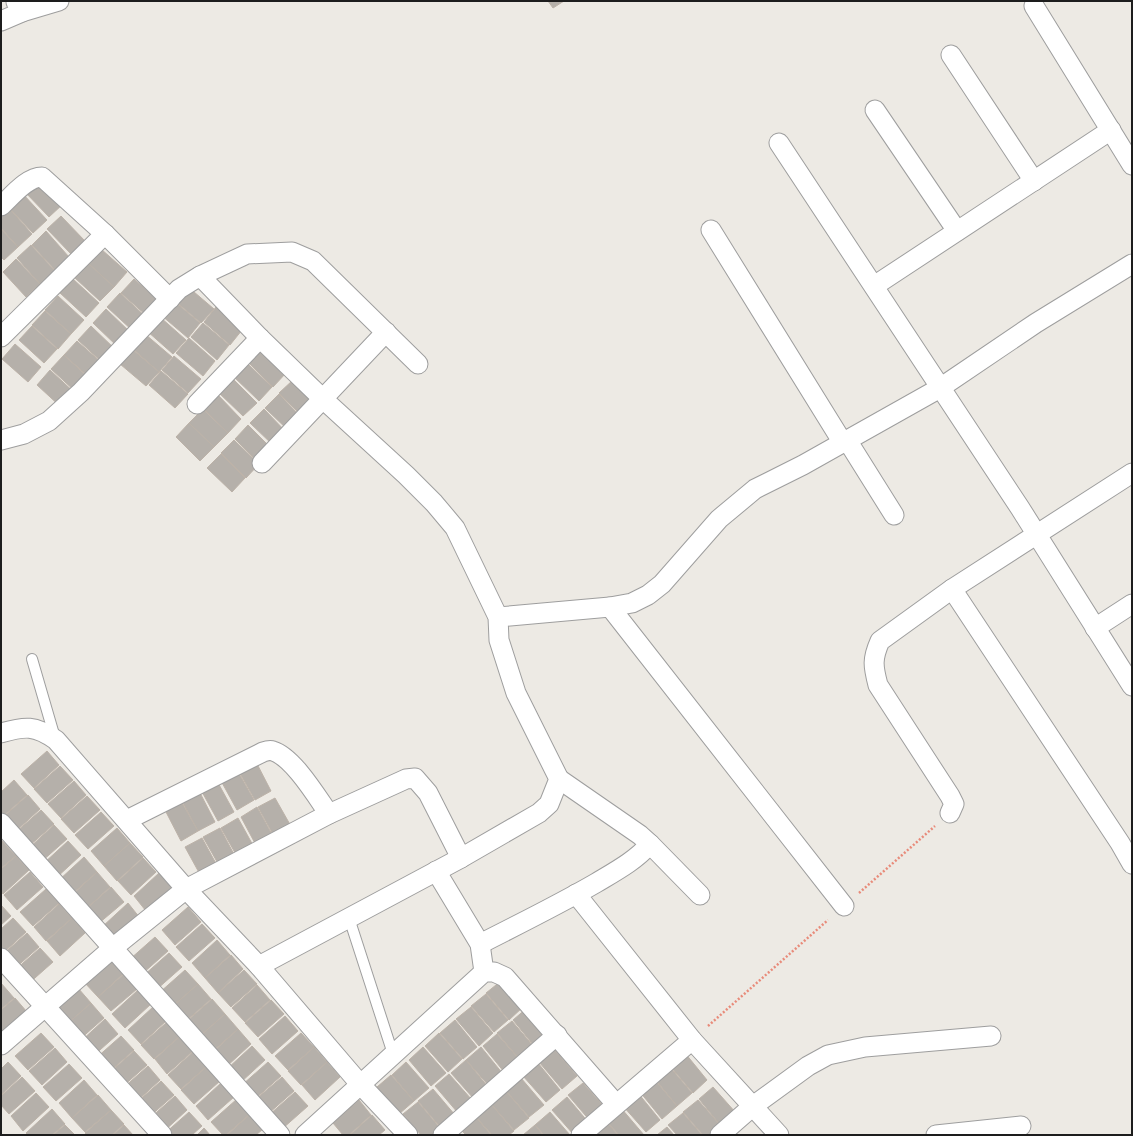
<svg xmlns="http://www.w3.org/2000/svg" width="1133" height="1136" viewBox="0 0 1133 1136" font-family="'DejaVu Sans',sans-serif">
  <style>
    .building { fill: #b5b0aa; stroke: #bcb2a8 }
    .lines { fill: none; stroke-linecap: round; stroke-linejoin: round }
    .lane-casing { stroke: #9e9e9e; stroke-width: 12 }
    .street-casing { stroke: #9e9e9e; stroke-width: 21 }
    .path { stroke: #e88b7a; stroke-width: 2.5; stroke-dasharray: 2 2; stroke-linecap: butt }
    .lane { stroke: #fff; stroke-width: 10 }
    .street { stroke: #fff; stroke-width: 19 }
  </style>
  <rect width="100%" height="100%" fill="#edeae4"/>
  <g class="building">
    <polygon points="548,1 564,1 553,8"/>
    <polygon points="39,179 63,204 49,217 25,192"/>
    <polygon points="23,194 47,220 33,233 9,208"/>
    <polygon points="9,208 32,234 18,247 1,228 1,215"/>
    <polygon points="61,216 85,241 71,254 47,229"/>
    <polygon points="1,229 18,247 4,260 1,257"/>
    <polygon points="46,231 69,257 55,270 32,245"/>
    <polygon points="31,245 55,271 40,284 17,258"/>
    <polygon points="101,249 127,272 114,287 88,263"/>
    <polygon points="16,259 40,284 26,297 3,272"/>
    <polygon points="88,263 114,287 100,301 75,278"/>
    <polygon points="73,279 99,303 86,317 60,293"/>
    <polygon points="134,279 160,302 147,316 121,293"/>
    <polygon points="187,286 214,309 201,323 174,300"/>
    <polygon points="120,293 146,317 133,331 107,307"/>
    <polygon points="58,296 84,320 71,334 45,310"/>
    <polygon points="174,301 200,323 188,338 161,315"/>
    <polygon points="216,307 242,330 230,345 204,322"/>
    <polygon points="106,309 131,333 118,347 93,323"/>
    <polygon points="45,311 71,334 58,349 32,325"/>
    <polygon points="160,317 186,340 173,354 147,331"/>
    <polygon points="203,323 229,345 217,360 191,337"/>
    <polygon points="32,326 57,349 44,363 19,340"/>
    <polygon points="91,326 116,350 104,364 78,340"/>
    <polygon points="145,334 172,357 159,372 133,349"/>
    <polygon points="189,338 215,361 203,376 176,353"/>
    <polygon points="77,341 103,364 90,378 64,355"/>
    <polygon points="15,344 41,367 28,382 2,359"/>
    <polygon points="132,349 159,372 146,386 120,364"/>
    <polygon points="261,349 286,373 273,387 248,362"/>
    <polygon points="64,355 90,379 77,393 51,369"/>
    <polygon points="174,356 201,379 188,393 162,370"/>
    <polygon points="247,363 272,387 259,401 234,377"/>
    <polygon points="50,370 76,394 62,408 37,385"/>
    <polygon points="161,371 188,394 175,408 149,385"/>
    <polygon points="232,378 257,403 243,416 218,392"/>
    <polygon points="293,380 318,404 304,418 279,393"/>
    <polygon points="217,394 241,419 228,433 203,408"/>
    <polygon points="279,394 303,419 290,432 265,408"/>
    <polygon points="203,409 228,433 214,447 189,423"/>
    <polygon points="264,409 288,434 275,447 250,423"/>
    <polygon points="189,423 214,447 200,461 176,437"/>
    <polygon points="248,425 273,450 260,464 235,439"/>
    <polygon points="234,440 259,464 246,478 221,453"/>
    <polygon points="221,454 245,478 232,492 207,468"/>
    <polygon points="47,751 59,765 34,788 21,774"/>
    <polygon points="255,760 271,791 255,800 238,770"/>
    <polygon points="60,766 73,780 47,803 34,789"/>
    <polygon points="237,770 254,800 237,810 220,779"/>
    <polygon points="14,780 27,795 1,818 1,792"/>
    <polygon points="74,781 86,795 61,818 48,804"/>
    <polygon points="217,781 234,812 218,821 201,790"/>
    <polygon points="199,791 215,822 198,831 182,801"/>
    <polygon points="28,795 40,809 15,832 2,818"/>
    <polygon points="87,796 100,810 74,833 61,819"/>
    <polygon points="275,798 292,828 275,838 258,807"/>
    <polygon points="181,801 198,831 181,841 165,810"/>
    <polygon points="257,807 274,838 257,847 241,817"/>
    <polygon points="41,810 54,824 28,847 15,833"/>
    <polygon points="101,812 114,826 88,849 75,835"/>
    <polygon points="238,818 255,849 238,858 221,828"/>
    <polygon points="54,825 67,839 41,862 29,848"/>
    <polygon points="117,828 130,843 104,866 91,851"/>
    <polygon points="220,828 236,858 220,867 203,837"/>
    <polygon points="202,838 219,869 202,878 185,847"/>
    <polygon points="2,841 16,856 1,868 1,843"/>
    <polygon points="68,841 81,855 56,878 43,864"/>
    <polygon points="130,843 143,857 117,881 104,866"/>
    <polygon points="16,856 29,870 3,894 1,891 1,869"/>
    <polygon points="84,857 97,872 71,895 58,881"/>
    <polygon points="143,858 156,872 131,895 118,881"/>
    <polygon points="30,872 43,887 17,910 4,895"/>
    <polygon points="97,872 110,887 85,910 71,896"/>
    <polygon points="159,873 172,888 146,911 134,896"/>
    <polygon points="111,887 124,902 98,924 85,910"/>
    <polygon points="46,889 59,903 33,926 20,912"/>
    <polygon points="128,903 140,918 115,941 102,927"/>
    <polygon points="59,904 72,918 46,941 34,927"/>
    <polygon points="1,905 11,916 1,925"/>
    <polygon points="188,907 201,922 175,945 162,930"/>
    <polygon points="13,918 26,932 1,955 1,929"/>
    <polygon points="72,918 85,933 60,956 47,941"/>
    <polygon points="202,924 215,938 189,961 176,947"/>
    <polygon points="27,933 39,947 13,970 1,956"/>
    <polygon points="155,937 168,951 142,974 129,960"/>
    <polygon points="217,940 230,955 205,978 192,963"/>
    <polygon points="40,948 53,962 27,985 14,971"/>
    <polygon points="169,953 182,967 156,990 143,976"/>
    <polygon points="231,955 243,969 218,993 205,978"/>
    <polygon points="110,959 123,974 98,997 84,982"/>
    <polygon points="185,970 198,984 172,1007 159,993"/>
    <polygon points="244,970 257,984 231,1007 218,993"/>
    <polygon points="124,974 137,989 111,1011 98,997"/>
    <polygon points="501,981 523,1007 509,1020 486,993"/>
    <polygon points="1,983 14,998 1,1009"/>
    <polygon points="198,984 211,999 185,1022 172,1007"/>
    <polygon points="257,985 270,1000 245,1022 232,1008"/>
    <polygon points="78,988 91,1003 65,1026 52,1011"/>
    <polygon points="138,990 151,1004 125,1028 112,1014"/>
    <polygon points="486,994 508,1020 494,1032 471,1006"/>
    <polygon points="15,998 27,1012 1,1035 1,1010"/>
    <polygon points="212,999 225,1014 199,1037 186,1022"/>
    <polygon points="271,1000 284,1014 258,1037 245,1023"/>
    <polygon points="91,1003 104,1018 78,1041 65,1026"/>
    <polygon points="153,1007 166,1021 141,1044 128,1030"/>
    <polygon points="471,1007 493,1033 479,1046 456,1019"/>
    <polygon points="527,1008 550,1034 535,1047 513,1020"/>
    <polygon points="225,1014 238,1029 212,1052 199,1037"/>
    <polygon points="285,1016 298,1031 272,1054 259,1039"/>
    <polygon points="105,1019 118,1034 92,1057 79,1043"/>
    <polygon points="455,1020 477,1047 463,1059 440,1033"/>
    <polygon points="512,1021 534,1047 520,1060 497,1033"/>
    <polygon points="167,1022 180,1036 154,1059 141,1045"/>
    <polygon points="238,1029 251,1044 226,1067 213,1052"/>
    <polygon points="41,1033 54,1047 28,1070 15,1056"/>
    <polygon points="301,1033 314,1047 288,1070 275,1056"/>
    <polygon points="439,1033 462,1059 448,1072 425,1046"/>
    <polygon points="497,1034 520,1060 505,1073 483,1046"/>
    <polygon points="121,1036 134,1050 108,1073 95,1059"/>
    <polygon points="180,1036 193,1051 167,1074 155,1059"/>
    <polygon points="252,1046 265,1060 240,1083 227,1069"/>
    <polygon points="314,1047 327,1062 301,1085 288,1071"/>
    <polygon points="423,1047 446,1073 431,1086 409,1060"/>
    <polygon points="481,1047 503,1074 489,1086 466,1060"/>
    <polygon points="55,1048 67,1062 42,1085 29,1071"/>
    <polygon points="554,1049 577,1076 562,1089 539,1062"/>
    <polygon points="134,1051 147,1065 121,1088 108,1074"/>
    <polygon points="194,1051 207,1066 181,1089 168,1075"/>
    <polygon points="685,1053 707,1080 693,1093 670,1066"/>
    <polygon points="466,1060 488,1087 474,1099 451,1073"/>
    <polygon points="8,1062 21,1076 1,1095 1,1069"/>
    <polygon points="268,1062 281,1076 255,1099 242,1085"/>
    <polygon points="327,1062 340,1077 315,1100 302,1085"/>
    <polygon points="406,1062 429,1088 414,1101 392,1075"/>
    <polygon points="538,1063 560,1090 546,1102 523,1076"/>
    <polygon points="69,1064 82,1078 56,1101 43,1087"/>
    <polygon points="148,1066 160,1080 135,1103 122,1089"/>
    <polygon points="207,1066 220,1081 194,1104 181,1090"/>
    <polygon points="669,1066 692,1093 677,1106 655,1079"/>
    <polygon points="449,1074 472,1100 458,1113 435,1086"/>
    <polygon points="391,1075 414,1101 399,1114 377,1087"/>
    <polygon points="22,1077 35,1091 9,1114 1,1105 1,1096"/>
    <polygon points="282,1077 294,1091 268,1114 255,1100"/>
    <polygon points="521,1078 544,1105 529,1117 506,1091"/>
    <polygon points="654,1079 677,1106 662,1119 640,1092"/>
    <polygon points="84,1080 97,1095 72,1118 59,1103"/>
    <polygon points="161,1081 174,1095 148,1118 135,1104"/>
    <polygon points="221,1083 234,1097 208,1120 196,1106"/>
    <polygon points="583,1083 606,1109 591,1122 568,1095"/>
    <polygon points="713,1087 736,1113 721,1126 699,1099"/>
    <polygon points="433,1089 455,1115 441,1128 418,1101"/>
    <polygon points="506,1091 529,1118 514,1130 491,1104"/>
    <polygon points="295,1092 308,1106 282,1129 269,1115"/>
    <polygon points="36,1093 49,1107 23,1131 11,1116"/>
    <polygon points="638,1093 660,1120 646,1132 623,1106"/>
    <polygon points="98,1095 111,1110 85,1132 72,1118"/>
    <polygon points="175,1096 187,1110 162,1133 149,1119"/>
    <polygon points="567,1097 589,1123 574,1135 552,1110"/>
    <polygon points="237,1099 250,1114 226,1135 223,1135 211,1122"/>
    <polygon points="359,1100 371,1115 349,1135 343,1135 333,1123"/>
    <polygon points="698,1100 721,1126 711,1135 703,1135 683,1112"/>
    <polygon points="418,1102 440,1128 433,1135 421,1135 403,1114"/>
    <polygon points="491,1104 514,1131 509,1135 492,1135 476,1117"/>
    <polygon points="621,1108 644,1135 619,1135 606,1121"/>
    <polygon points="52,1109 65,1124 52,1135 28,1135 26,1133"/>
    <polygon points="111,1110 124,1124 112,1135 87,1135 85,1133"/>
    <polygon points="189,1112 202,1126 192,1135 163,1135"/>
    <polygon points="550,1112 570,1135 544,1135 535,1125"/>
    <polygon points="683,1113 702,1135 677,1135 668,1125"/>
    <polygon points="250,1114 263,1129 256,1135 227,1135"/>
    <polygon points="372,1115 385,1130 379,1135 350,1135"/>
    <polygon points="476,1117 491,1135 466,1135 461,1130"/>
    <polygon points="606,1121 618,1135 592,1135"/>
    <polygon points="65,1125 75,1135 53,1135"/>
    <polygon points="124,1125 133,1135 113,1135"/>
    <polygon points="535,1125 543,1135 523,1135"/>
    <polygon points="667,1127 674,1135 657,1135"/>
    <polygon points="204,1128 210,1135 197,1135"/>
  </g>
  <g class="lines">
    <defs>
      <g id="lane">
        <polyline points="32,659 55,738"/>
        <polyline points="349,918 393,1054"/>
      </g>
      <g id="street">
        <polyline points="1034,6 1132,165"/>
        <polyline points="22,12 59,1"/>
        <polyline points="1,21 22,12 16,2"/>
        <polyline points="951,55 1034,181"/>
        <polyline points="875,110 957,231"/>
        <polyline points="779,143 1020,508 1132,686"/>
        <path d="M1,206C12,196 27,177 42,177L105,234L170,299"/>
        <polyline points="711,230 843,443"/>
        <polyline points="200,276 247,254 292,252 313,261 418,364"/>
        <polyline points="874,286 1111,130"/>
        <polyline points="1,337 105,234"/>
        <polyline points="197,404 260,338"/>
        <path d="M1,440L24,434L49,421L81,392L179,289L200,276L260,338L323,399L406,475L434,503L455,528L498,617L499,640L516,693L559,779L549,804L539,813L461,858L428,793L415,778L406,779L329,814L186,889L56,740C35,725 25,726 1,733"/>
        <polyline points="847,440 894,515"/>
        <polyline points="262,463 386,332"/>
        <polyline points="952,589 1120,843 1132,864"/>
        <polyline points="610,607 844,906"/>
        <polyline points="498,617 610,607 632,603 648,595 662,584 719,519 755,489 803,465 940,388 1036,323 1132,264"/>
        <polyline points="1095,628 1132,604"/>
        <path d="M950,813L954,804L950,796L878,685C873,666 872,659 880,641L952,589L1132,473"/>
        <path d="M127,820L263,752C266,751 270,750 273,751C293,757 317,797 329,814"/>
        <polyline points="1,823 280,1135"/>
        <polyline points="650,844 700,895"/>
        <polyline points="436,871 480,944 484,972"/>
        <polyline points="576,894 692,1040 779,1135"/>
        <path d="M480,944C519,924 558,905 596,883C616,871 635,861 650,844L640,835L559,779"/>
        <polyline points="1,958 162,1135"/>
        <polyline points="259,966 461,858"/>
        <polyline points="1,1045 114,947 186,889 259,966 360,1084 408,1135"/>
        <polyline points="305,1135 484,972 494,972 505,977 616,1104"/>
        <polyline points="443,1135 557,1035"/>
        <polyline points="581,1135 692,1040"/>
        <polyline points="720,1135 753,1106 808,1066 828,1055 865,1047 991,1036"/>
        <polyline points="936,1135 1021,1126"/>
      </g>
    </defs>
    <use href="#lane" class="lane-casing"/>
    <use href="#street" class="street-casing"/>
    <g class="path">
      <polyline points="859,893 935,826"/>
      <polyline points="708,1026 828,920"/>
    </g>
    <use href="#lane" class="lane"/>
    <use href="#street" class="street"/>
  </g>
  <rect width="1133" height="1136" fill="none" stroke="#1d1d1d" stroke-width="4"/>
</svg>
